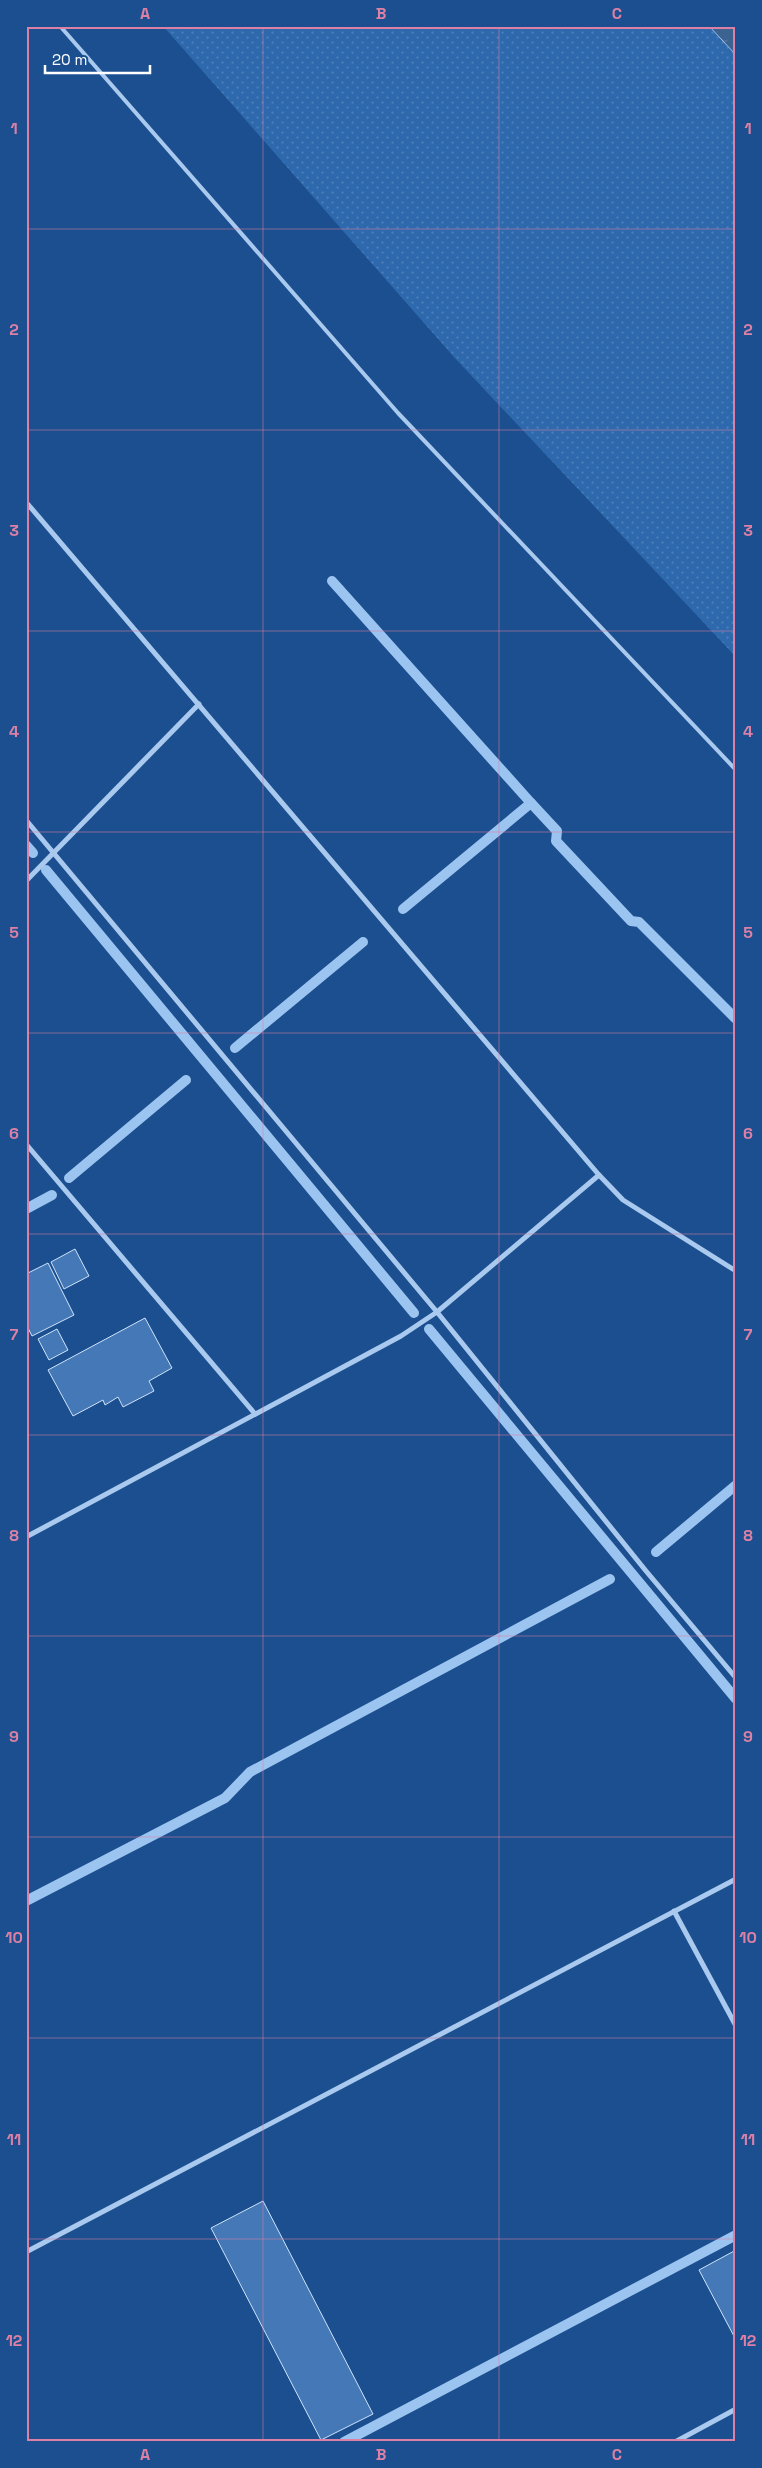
<svg xmlns="http://www.w3.org/2000/svg" width="762" height="2468" viewBox="0 0 762 2468" font-family="'Space Grotesk',sans-serif">
  <style>
    .grass { fill: url(#grass-dots) }
    .water { fill: url(#water-ripples); stroke: #9cc4f0 }
    .lines { fill: none; stroke-linecap: round; stroke-linejoin: round }
    .stream { stroke: #9cc4f0; stroke-width: 10 }
    .building { fill: #4478b7; stroke: #cfe3fa }
    .service { stroke: #a9c9ee; stroke-width: 4 }
    .minor { stroke: #a9c9ee; stroke-width: 5 }
    .grid { fill: none; stroke: #dd80a5; stroke-width: 1; stroke-opacity: 0.55 }
    .neatline { fill: none; stroke: #dd80a5; stroke-width: 2 }
    .grid-label { font-size: 16px; text-anchor: middle; font-weight: bold; fill: #dd80a5 }
  </style>
  <defs>
    <pattern id="grass-dots" width="8" height="8" patternUnits="userSpaceOnUse" patternTransform="scale(1.25)"><rect width="8" height="8" fill="#2e69ad"/><path d="M2 2h.1M6 6h.1" fill="none" stroke="#4d80b9" stroke-width="1.8" stroke-linecap="round"/></pattern>
    <pattern id="water-ripples" width="26" height="14" patternUnits="userSpaceOnUse" patternTransform="scale(1.25)"><rect width="26" height="14" fill="#3c6290"/><path d="M2 4q2-2 4 0t4 0M15 11q2-2 4 0t4 0" fill="none" stroke="#597aa1"/></pattern>
  </defs>
  <rect width="100%" height="100%" fill="#1b4f8f"/>
  <polygon class="grass" points="163,26 709,26 736,55 736,657 453,356"/>
  <polygon class="water" points="709,26 736,26 736,55"/>
  <g class="lines">
    <g class="stream">
      <polyline points="332,581 531,803 403,909"/>
      <polyline points="531,803 557,831 556,841 631,921 639,922 736,1019"/>
      <polyline points="26,845 33,853"/>
      <polyline points="46,870 414,1313"/>
      <polyline points="235,1048 363,942"/>
      <polyline points="69,1178 186,1080"/>
      <polyline points="26,1209 52,1195"/>
      <polyline points="429,1329 736,1699"/>
      <polyline points="656,1552 736,1485"/>
      <polyline points="26,1901 225,1798 250,1772 610,1579"/>
      <polyline points="344,2442 736,2235"/>
    </g>
  </g>
  <g class="building">
    <polygon points="75,1249 89,1276 64,1289 51,1262"/>
    <polygon points="48,1263 74,1315 32,1336 26,1324 26,1274"/>
    <polygon points="145,1318 172,1368 149,1381 154,1391 123,1407 118,1397 105,1405 103,1400 73,1416 48,1370"/>
    <polygon points="57,1329 68,1350 49,1360 38,1339"/>
    <polygon points="263,2201 373,2414 321,2440 211,2228"/>
    <polygon points="736,2250 736,2340 699,2270"/>
  </g>
  <g class="lines">
    <polyline class="service" points="60,26 398,413 736,770"/>
    <g class="minor">
      <polyline points="26,502 599,1175 623,1200 736,1271"/>
      <polyline points="26,820 437,1312 646,1571 736,1678"/>
      <polyline points="26,881 199,704"/>
      <polyline points="26,1144 255,1414"/>
      <polyline points="26,1537 401,1336 437,1312 599,1175"/>
      <polyline points="674,1911 736,2026"/>
      <polyline points="26,2252 736,1879"/>
      <polyline points="675,2442 736,2409"/>
    </g>
  </g>
  <path class="grid" d="M263,26V2442M499,26V2442M26,229H736M26,430H736M26,631H736M26,832H736M26,1033H736M26,1234H736M26,1435H736M26,1636H736M26,1837H736M26,2038H736M26,2239H736"/>
  <rect width="762" height="2468" fill="none" stroke="#1b4f8f" stroke-width="55"/>
  <path d="M45 65v8h105v-8" fill="none" stroke="#ffffff" stroke-width="2.5"/>
  <text x="52" y="65" font-size="15" fill="#ffffff" stroke="#1b4f8f" stroke-width="4" paint-order="stroke">20 m</text>
  <rect x="28" y="28" width="706" height="2412" class="neatline"/>
  <g class="grid-label">
    <text x="145" y="19">A</text>
    <text x="381" y="19">B</text>
    <text x="617" y="19">C</text>
    <text x="14" y="134">1</text>
    <text x="748" y="134">1</text>
    <text x="14" y="335">2</text>
    <text x="748" y="335">2</text>
    <text x="14" y="536">3</text>
    <text x="748" y="536">3</text>
    <text x="14" y="737">4</text>
    <text x="748" y="737">4</text>
    <text x="14" y="938">5</text>
    <text x="748" y="938">5</text>
    <text x="14" y="1139">6</text>
    <text x="748" y="1139">6</text>
    <text x="14" y="1340">7</text>
    <text x="748" y="1340">7</text>
    <text x="14" y="1541">8</text>
    <text x="748" y="1541">8</text>
    <text x="14" y="1742">9</text>
    <text x="748" y="1742">9</text>
    <text x="14" y="1943">10</text>
    <text x="748" y="1943">10</text>
    <text x="14" y="2145">11</text>
    <text x="748" y="2145">11</text>
    <text x="14" y="2346">12</text>
    <text x="748" y="2346">12</text>
    <text x="145" y="2460">A</text>
    <text x="381" y="2460">B</text>
    <text x="617" y="2460">C</text>
  </g>
</svg>
